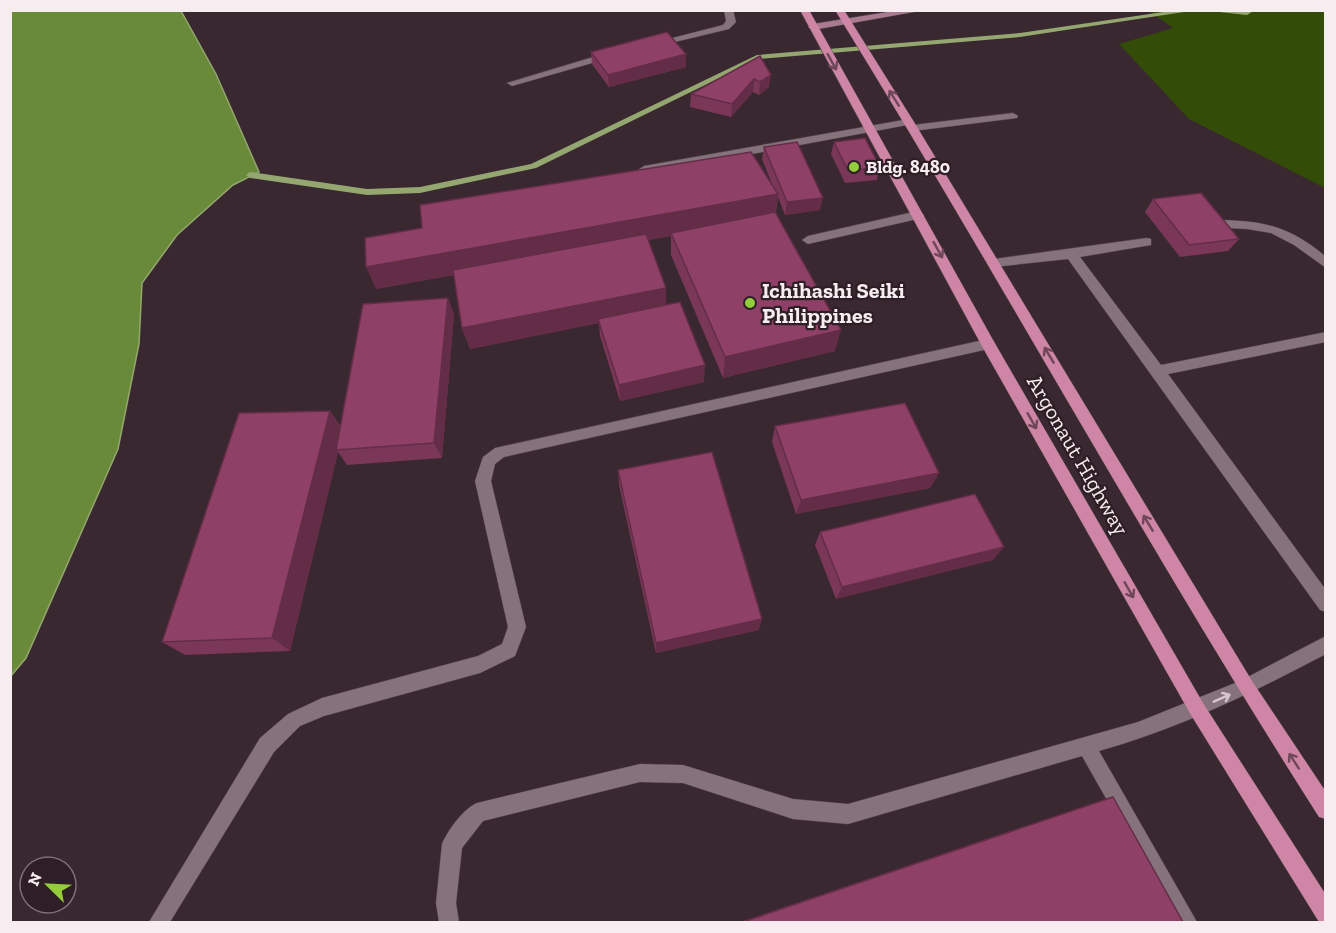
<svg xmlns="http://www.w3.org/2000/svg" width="1336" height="933" viewBox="0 0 1336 933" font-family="'Zilla Slab',serif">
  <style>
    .green { fill: #334c07 }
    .water { fill: #698a39; stroke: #94a770; stroke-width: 1.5 }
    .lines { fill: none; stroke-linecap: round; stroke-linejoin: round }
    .stream { fill: #94a770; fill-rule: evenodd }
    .lane-casing { stroke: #53454b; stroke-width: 1 }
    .secondary-casing { stroke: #53454b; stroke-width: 1 }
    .primary-casing { stroke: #53454b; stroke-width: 1 }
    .lane { fill: #86727a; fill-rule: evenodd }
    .secondary { fill: #aa7b90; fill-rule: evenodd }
    .primary { fill: #ce85a6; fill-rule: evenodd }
    .wall { fill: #7a3758 }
    .shaded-wall { fill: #632d47 }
    .building { fill: #8e4066; stroke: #632d47; stroke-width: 1.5 }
    .oneway { stroke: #6e4759 }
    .oneway2 { stroke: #d5c7cd }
    .poi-dot { fill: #95cc3b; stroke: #2e1e25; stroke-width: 2 }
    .labels { text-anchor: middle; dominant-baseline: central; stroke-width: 4.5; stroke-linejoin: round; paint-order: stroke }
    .far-poi-label { font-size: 18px; font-weight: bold; fill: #f7ecf0; stroke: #2e1e25; text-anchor: start }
    .poi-label { font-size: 22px; font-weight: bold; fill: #f7ecf0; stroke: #2e1e25; text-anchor: start }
    .street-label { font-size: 22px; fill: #f7ecf0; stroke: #2e1e25 }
  </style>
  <rect width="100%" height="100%" fill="#39282f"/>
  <polygon class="green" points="1149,11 1325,11 1325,188 1189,119 1119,44 1173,28"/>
  <polygon class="water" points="11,10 181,11 216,74 259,172 233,185 177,235 142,283 139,344 118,449 26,658 11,676"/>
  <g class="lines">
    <g class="stream">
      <polygon points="1177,10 1197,10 1020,37 758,59 536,168 420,193 367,195 250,178 246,175 250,172 367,189 420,187 531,164 757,55 1020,33"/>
      <polygon points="1201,10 1255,10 1247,15"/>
    </g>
    <defs>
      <g id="lane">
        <polygon points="724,10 733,10 736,22 729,29 654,47 649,44 723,25 726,21"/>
        <polygon points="610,52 613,53 613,57 512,86 507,83"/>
        <polygon points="1013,113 1018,116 1017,118 913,131 908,128 913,125"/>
        <polygon points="909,119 913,120 913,124 644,174 638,170 644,166"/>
        <polygon points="918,211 924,215 922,218 808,244 802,240 808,236"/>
        <path d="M1213,220C1260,220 1289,225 1326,257V268L1294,245L1271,233L1247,229L1209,227L1207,224Z"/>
        <polygon points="1147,238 1151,239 1151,245 1080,257 1161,365 1326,332 1326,342 1168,374 1326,590 1326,612 1320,610 1068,259 994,267 988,263 994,259"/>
        <polygon points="988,339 993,340 995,344 993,348 504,457 495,464 491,481 526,627 515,656 480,673 324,716 300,726 274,752 170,922 149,922 260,738 288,714 322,698 478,656 502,644 508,627 475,481 483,457 495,448"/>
        <path d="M1326,636V654C1252,693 1180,728 1099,751L1197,922H1176L1082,756L848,824L793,819L683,783L640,782L483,821L462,848L456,903L459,922H439L436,903L442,844C448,830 463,809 477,803L640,764L683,765L793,799L848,804L1138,722L1240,681Z"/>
      </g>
      <polygon id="secondary" points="900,10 925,10 813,30 808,27 813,24"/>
      <g id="primary">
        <polygon points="800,10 809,10 993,340 1203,703 1326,895 1326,922 1319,922 1191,715 983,348"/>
        <path d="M835,10H844L914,122L1252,681L1326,792V819L1319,817C1150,553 1000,277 835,10Z"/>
      </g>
    </defs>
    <use href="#lane" class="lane-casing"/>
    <use href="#secondary" class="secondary-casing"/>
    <use href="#primary" class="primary-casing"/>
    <use href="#lane" class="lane"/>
    <use href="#secondary" class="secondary"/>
    <use href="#primary" class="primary"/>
  </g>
  <g class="wall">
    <polygon points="591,52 686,67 609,87 592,64"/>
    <polygon points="760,56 769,87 759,95 753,92 731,117 690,107 691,94"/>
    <polygon points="834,142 880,167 877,180 845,183 831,154"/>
    <polygon points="764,147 820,210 785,215 778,197 776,212 835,351 723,378 671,255 671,236 648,240 666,305 704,382 620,401 600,336 599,323 470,349 462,328 454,275 376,289 774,189 762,159"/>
    <polygon points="1153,199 1239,239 1228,251 1180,257 1145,212"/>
    <polygon points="448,298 454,315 442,458 347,465 338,452 290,651 185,655 162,642 330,411 341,427"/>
    <polygon points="775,426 939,473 930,488 796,514 772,442"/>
    <polygon points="618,470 759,630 656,653 619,485"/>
    <polygon points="820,532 993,560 836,599 815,545"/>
    <polygon points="1113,797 1183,922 740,922 1091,804"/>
  </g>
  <g class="shaded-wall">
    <polygon points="686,54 686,67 609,87 608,75"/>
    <polygon points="771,75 769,87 759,95 760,82"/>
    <polygon points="754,79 753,92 731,117 732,104"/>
    <polygon points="778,194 775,217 671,233 671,236 376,289 366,267"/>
    <polygon points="823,198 820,210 785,215 787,202"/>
    <polygon points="666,288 666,309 598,319 599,323 470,349 462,328"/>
    <polygon points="448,298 454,315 442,458 434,443"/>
    <polygon points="841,330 835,351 723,378 725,357"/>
    <polygon points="705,365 704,382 620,401 619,385"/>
    <polygon points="330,411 343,430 336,450 338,452 290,651 272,638"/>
    <polygon points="939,473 930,488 796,514 801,500"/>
    <polygon points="1004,547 993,560 836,599 842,587"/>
    <polygon points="762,619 759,630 656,653 656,643"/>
  </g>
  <g class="building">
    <polygon points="667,32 686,54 608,75 591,52"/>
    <polygon points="760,56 771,75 760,82 754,79 732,104 691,94"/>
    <polygon points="865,138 880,167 848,171 834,142"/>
    <polygon points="797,142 823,198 787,202 764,147"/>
    <polygon points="751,152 778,194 366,267 365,238 422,228 420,205"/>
    <polygon points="1201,193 1239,239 1189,245 1153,199"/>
    <polygon points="775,212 841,330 725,357 671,233"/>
    <polygon points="646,234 666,288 462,328 453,270"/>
    <polygon points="448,298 434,443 336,450 363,304"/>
    <polygon points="680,302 705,365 619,385 598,319"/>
    <polygon points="905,403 939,473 801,500 775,426"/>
    <polygon points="330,411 272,638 162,642 239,413"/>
    <polygon points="712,452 762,619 656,643 618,470"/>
    <polygon points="975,494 1004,547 842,587 820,532"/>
    <polygon points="1113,797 1183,922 743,922"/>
  </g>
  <defs><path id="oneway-shaft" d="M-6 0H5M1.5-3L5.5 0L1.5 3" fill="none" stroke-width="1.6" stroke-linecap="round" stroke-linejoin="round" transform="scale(1.5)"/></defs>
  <g class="oneway">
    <use href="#oneway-shaft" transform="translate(832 62) rotate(61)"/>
    <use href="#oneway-shaft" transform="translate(894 98) rotate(-122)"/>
    <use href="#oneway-shaft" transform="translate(938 250) rotate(61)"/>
    <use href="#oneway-shaft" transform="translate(1049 355) rotate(-121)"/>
    <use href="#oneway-shaft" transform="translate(1032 421) rotate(60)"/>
    <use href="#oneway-shaft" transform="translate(1148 523) rotate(-121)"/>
    <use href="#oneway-shaft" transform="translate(1129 590) rotate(60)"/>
    <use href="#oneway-shaft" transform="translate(1294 761) rotate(-123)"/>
  </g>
  <use class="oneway2" href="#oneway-shaft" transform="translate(1222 698) rotate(-24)"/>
  <g class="poi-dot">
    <circle cx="854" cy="167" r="6"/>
    <circle cx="750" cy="303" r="6"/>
  </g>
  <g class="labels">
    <g class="far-poi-label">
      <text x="866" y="167">Bldg. 8480</text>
    </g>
    <g class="poi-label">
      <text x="762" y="290">Ichihashi Seiki<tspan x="762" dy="25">Philippines</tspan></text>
    </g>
    <g class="street-label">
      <text transform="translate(1078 455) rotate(60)">Argonaut Highway</text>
    </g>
  </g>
  <rect width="1336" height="933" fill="none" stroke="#f7ecf0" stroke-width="24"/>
  <g transform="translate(48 885) rotate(294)"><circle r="28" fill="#2e1e25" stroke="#7e7076" stroke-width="1.5"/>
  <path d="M0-4.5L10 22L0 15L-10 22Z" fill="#95cc3b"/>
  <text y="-9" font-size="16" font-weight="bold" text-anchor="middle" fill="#f7ecf0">N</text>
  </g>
</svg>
